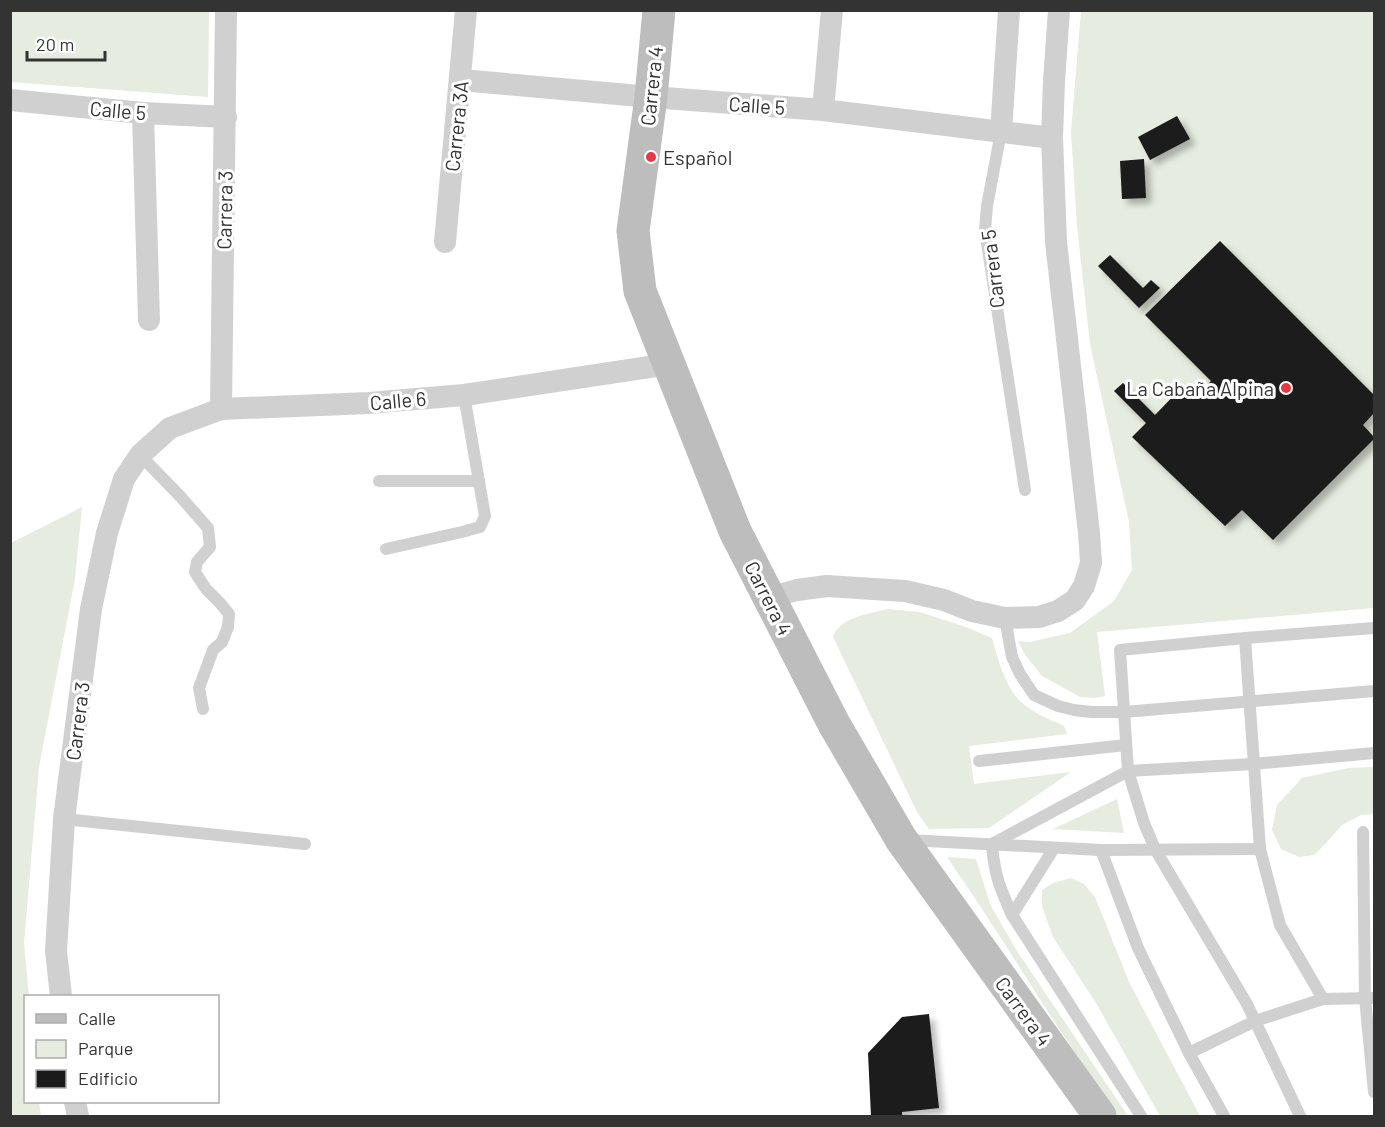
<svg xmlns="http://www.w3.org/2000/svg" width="1385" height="1127" viewBox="0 0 1385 1127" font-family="Barlow,sans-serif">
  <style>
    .green { fill: #e6ecdf }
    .building { fill: #1a1a1a; filter: url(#shadow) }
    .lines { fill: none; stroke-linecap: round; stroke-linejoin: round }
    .lane { stroke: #d0d0d0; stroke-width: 12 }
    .street { stroke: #d0d0d0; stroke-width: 22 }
    .secondary { stroke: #bdbdbd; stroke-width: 33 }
    .poi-dot { fill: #e63946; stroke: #fff; stroke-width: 2 }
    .labels { text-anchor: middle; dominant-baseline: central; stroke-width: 6; stroke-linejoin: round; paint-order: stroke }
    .street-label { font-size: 20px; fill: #333; stroke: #fff }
    .poi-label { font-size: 20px; fill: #333; stroke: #fff; text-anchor: start }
  </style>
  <defs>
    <filter id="shadow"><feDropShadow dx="5.5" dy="5.5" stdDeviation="3" flood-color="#0004"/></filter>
  </defs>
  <rect width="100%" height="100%" fill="#fff"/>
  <g class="green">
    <polygon points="10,11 209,11 208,97 11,82"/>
    <polygon points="1081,11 1374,11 1374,608 1097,632 1105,696 1095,698 1080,697 1042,676 1026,656 1018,641 1030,642 1070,633 1114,601 1132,570 1129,522 1090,344 1077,226 1071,132"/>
    <polygon points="82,507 75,579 39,767 24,943 29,996 26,996 26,1102 39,1102 41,1116 11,1116 11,543"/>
    <path d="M887,609L920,612L966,627L992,638C997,656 1005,686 1019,700C1031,712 1049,719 1064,726L1067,734L969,746L974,784L1071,772L989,828L929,829L917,812L833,637C840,617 869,614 887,609Z"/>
    <polygon points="1374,767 1374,814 1361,815 1342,825 1326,843 1314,855 1299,857 1281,849 1272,830 1277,805 1302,778 1348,768"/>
    <polygon points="1117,799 1124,833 1053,829"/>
    <path d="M947,857L976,859L990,904L1015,948L1128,1116H1118C1058,1032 1006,942 947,857Z"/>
    <polygon points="1071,878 1084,884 1095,897 1129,982 1200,1116 1160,1116 1096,1003 1053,937 1042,906 1042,890 1053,883"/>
  </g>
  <g class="building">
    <polygon points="1177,116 1190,139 1150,160 1138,137"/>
    <polygon points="1144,159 1146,198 1122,199 1120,161"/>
    <polygon points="1220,241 1374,395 1374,413 1363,425 1374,437 1374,439 1273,540 1242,510 1225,526 1132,437 1146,423 1114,391 1123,383 1155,415 1184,385 1196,396 1211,381 1145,315"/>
    <polygon points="1110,255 1143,288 1151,280 1160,288 1139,308 1098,266"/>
    <polygon points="929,1014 939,1108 902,1112 902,1116 871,1116 868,1053 902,1017"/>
  </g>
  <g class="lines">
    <g class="lane">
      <polyline points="1001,132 987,206 985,230 1025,490"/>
      <polyline points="140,455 179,495 208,528 210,547 197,562 195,572 206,589 220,603 229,614 228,627 222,642 213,650 199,688 203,709"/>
      <polyline points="379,481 479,481"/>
      <polyline points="386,549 462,532 480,527 485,516 464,395"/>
      <polyline points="1005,618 1012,657 1020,674 1034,695 1058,706 1074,710 1091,712 1124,712 1374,691"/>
      <polyline points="1245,638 1260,849 1280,925 1323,999"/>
      <polyline points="979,761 1126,745"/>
      <polyline points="64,819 305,844"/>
      <polyline points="1363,832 1365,998 1374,1092"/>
      <polyline points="908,840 1101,850 1260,849"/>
      <polyline points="1101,850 1138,948 1189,1053 1224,1116"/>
      <polyline points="1012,915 1054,848"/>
      <polyline points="1189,1053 1255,1021 1323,999 1374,998"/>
      <path d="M1141,1116L1012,915C1000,888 994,874 992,844L1128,771L1253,764L1374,753"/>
      <polyline points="1300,1116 1247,1004 1155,849 1144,823 1128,771 1120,650 1245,638 1374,628"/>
    </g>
    <g class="street">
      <polyline points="461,80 651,97 823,110 1052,138"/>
      <polyline points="10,100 143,113 226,117"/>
      <polyline points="823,110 832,10"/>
      <polyline points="143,113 149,320"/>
      <polyline points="1001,132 1009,10"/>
      <polyline points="445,242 466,10"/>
      <polyline points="221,409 226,10"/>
      <polyline points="768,598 797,590 827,586 905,591 944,600 972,611 1005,618 1039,617 1058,611 1075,600 1084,586 1091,563 1089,533 1056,242 1052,138 1054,81 1059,10"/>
      <polyline points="61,996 56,951 64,819 91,609 107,533 124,479 140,455 170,428 221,409 369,403 464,395 669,364"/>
      <polyline points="75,1102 78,1116"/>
    </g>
    <polyline class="secondary" points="659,10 651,97 633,231 640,291 735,531 834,724 901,839 1100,1116"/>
  </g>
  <g class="poi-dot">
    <circle cx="651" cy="157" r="6"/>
    <circle cx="1286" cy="388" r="6"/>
  </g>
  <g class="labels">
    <g class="street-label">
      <text transform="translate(651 86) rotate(-84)">Carrera 4</text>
      <text transform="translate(757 105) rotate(4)">Calle 5</text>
      <text transform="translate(118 110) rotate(5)">Calle 5</text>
      <text transform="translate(456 126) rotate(-84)">Carrera 3A</text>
      <text transform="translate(224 210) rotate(-89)">Carrera 3</text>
      <text transform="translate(992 269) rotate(-97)">Carrera 5</text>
      <text transform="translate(398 400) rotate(-5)">Calle 6</text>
      <text transform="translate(769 598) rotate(63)">Carrera 4</text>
      <text transform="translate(77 721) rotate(-83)">Carrera 3</text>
      <text transform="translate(1024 1011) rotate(54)">Carrera 4</text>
    </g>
    <g class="poi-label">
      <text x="663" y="157">Español</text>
      <text x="1274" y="388" text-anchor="end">La Cabaña Alpina</text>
    </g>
  </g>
  <rect width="1385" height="1127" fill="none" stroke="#333333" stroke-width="24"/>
  <rect x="24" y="995" width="195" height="108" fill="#ffffff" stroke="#adadad" stroke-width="1.5"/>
  <rect x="36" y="1014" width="30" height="9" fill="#bdbdbd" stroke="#adadad" stroke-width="1.5"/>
  <text x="78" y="1025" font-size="18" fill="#333333">Calle</text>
  <rect x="36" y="1040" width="30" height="18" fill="#e6ecdf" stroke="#adadad" stroke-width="1.5"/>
  <text x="78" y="1055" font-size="18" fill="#333333">Parque</text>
  <rect x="36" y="1070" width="30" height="18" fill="#1a1a1a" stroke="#adadad" stroke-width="1.5"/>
  <text x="78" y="1085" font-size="18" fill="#333333">Edificio</text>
  <path d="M27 51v9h78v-9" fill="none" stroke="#333333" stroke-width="3"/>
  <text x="36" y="51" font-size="18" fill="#333333" stroke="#ffffff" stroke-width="4.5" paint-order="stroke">20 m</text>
</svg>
